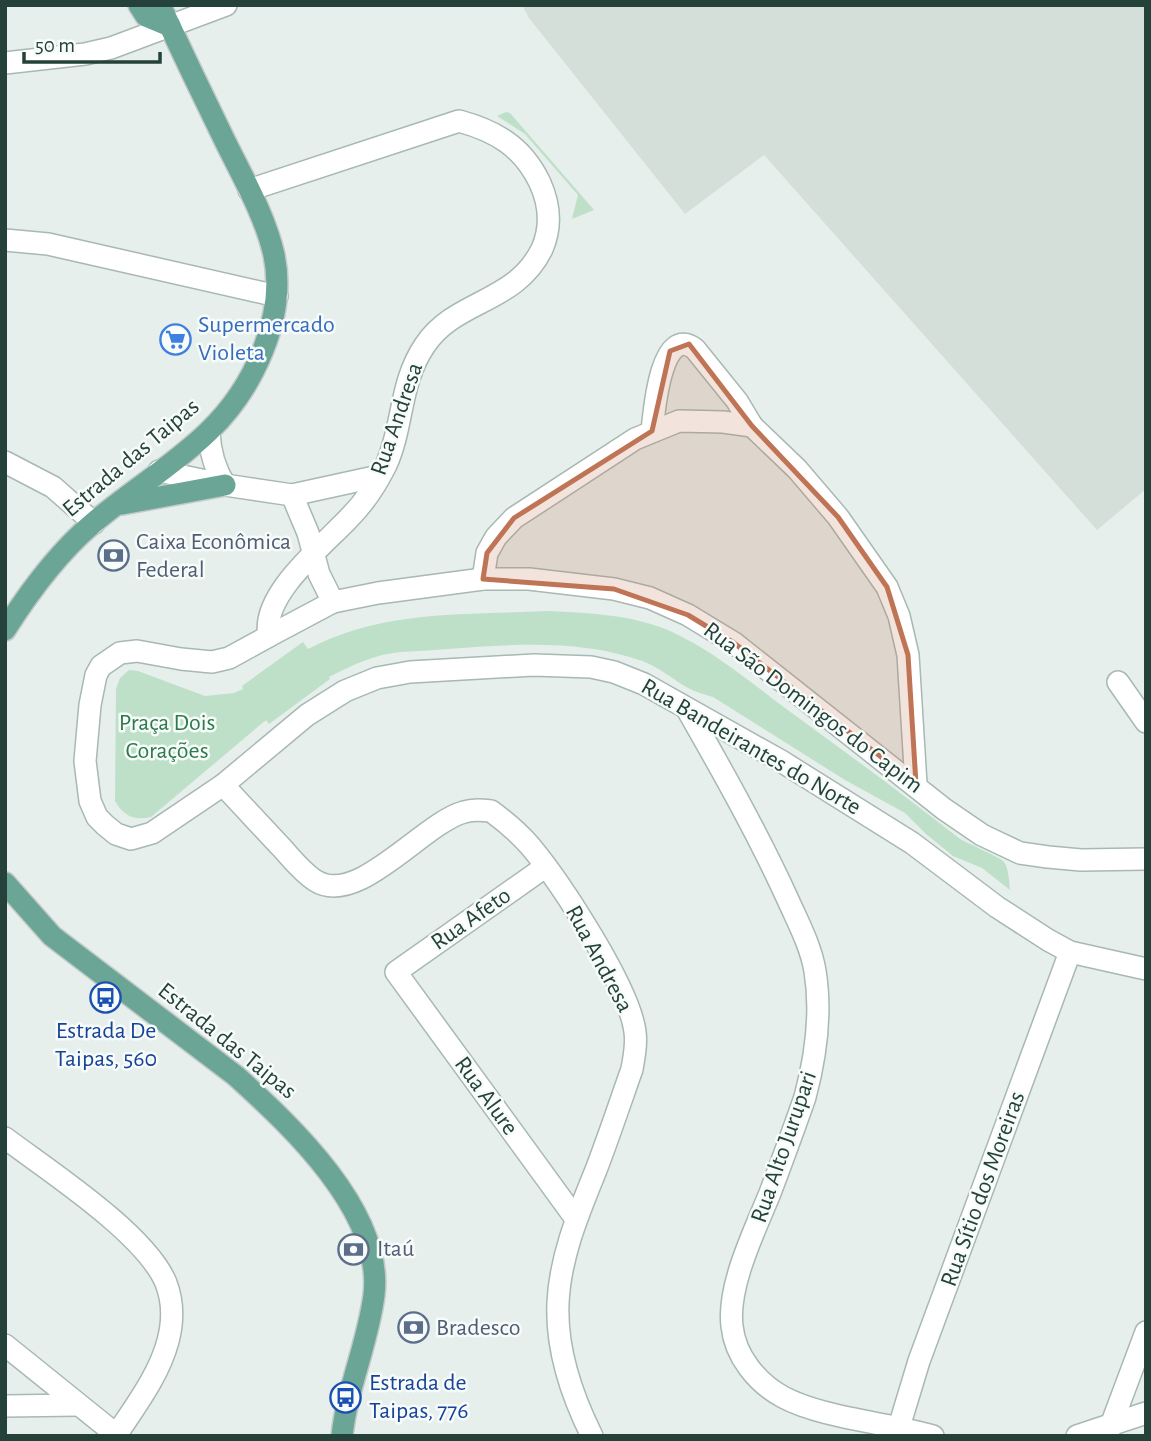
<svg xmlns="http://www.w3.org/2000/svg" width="1151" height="1441" viewBox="0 0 1151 1441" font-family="'Alegreya Sans',sans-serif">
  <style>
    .built { fill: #d4dfda }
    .green { fill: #bfe0c8 }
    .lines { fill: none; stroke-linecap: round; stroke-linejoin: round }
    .minor-casing { stroke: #a8b8b2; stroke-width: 24 }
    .major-casing { stroke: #c2cac8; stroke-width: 24 }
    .minor { stroke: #fff; stroke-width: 21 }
    .major { stroke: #6aa596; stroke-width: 21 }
    .marked { fill: #c07456; fill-opacity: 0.2; stroke: #c07456; stroke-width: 5; stroke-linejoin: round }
    .labels { text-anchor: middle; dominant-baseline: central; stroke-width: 5; stroke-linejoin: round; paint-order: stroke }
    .shop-label { font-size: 24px; fill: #366cbe; stroke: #f7fbf9; text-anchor: start }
    .street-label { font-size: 24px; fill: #24423a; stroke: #f7fbf9 }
    .service-label { font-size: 24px; fill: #4e5e75; stroke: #f7fbf9; text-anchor: start }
    .park-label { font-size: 24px; fill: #2d7a4b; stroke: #f7fbf9 }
    .transit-label { font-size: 24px; fill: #164399; stroke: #f7fbf9 }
  </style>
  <rect width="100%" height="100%" fill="#e6efeb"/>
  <polygon class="built" points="522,5 1146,5 1146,489 1097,530 764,155 685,214 529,18"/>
  <g class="green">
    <polygon points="506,112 510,113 594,210 572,219 578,195 525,134 497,116"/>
    <path d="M549,611C586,613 624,614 660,627C703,643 748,680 785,708C844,751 903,794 960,839C969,844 999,857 1003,861C1009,867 1009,881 1010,890L982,868L953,856L926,834L905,813L845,780L713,697C704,694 695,692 688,688C672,679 659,667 642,661C566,634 480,648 401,652C375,654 353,665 329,677L330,679L269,724L266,720L151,817C135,821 123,816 115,801L116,689L120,678L129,670L138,671L205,696L234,693L243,689L242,686L303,642L308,649C383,609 468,615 549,611Z"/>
  </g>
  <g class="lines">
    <defs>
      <g id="minor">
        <polyline points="5,63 85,54 111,48 226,5"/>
        <path d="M249,190L459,121C496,131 523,147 540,183C550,205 552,226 542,249C515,304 456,299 425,345C399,383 404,425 386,465C377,483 364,503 350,517C325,544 260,595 269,636L229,658L212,662L181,659L137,651L120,653L101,666L96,675L90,705L85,761L90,801L97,817L105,825L116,834L131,839L152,833L223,785L307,715L345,691L377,678L410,672L534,665L591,667L614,672L644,684L781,761L912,843L997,907L1048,940L1070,952L1146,969"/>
        <polyline points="5,240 48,244 277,296"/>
        <path d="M652,431C654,412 661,323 695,349L737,401L752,426"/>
        <path d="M209,432C210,452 214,468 225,485"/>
        <polyline points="5,462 53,487 94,523"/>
        <polyline points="159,471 225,485 292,495 379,476"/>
        <polyline points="292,495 308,533 319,574 333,602"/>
        <polyline points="483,579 487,553 496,537 514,518 635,439 679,421 723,422 752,426 797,469 838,517 887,587 899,616 908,655 916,784"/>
        <polyline points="269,636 333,602 378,593 483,579 529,579 614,589 650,598 688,615 734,643 944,809 982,835 1020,853 1048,857 1081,860 1146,859"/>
        <polyline points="1118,682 1146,722"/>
        <path d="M687,709C723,772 759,836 789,902C799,924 811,947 815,971C822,1014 816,1056 805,1097C794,1129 782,1161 770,1193C755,1230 727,1286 732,1326C735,1356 757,1383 783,1397C822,1418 889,1423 933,1436"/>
        <path d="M223,785C243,806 262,827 282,848C292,859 303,873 316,881C358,907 423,823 464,812C473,809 482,810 491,811C506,822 519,833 531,847C560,882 630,988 635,1032C637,1045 634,1057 632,1069C620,1103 609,1136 596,1170C579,1212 560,1256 558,1303C556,1348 572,1396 592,1436"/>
        <polyline points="545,867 396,972 576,1219"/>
        <path d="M5,1138C49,1171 146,1234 166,1283C173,1301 173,1322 168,1341C159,1375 136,1405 117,1434"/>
        <polyline points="5,1345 118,1436"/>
        <polyline points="5,1406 78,1405"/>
        <polyline points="899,1427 919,1361 1070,952"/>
        <polyline points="1077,1436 1146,1413"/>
        <polyline points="1107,1436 1146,1332"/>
      </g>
      <g id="major">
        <polyline points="139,5 146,16 170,26"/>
        <polyline points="122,504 225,485"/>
        <path d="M5,630C29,592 58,553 92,524C128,493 174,465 208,432C253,389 287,317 274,255C265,215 242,176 224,139C202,94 181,50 160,5"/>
        <path d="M5,883L52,936L236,1076C291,1126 384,1212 374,1295C368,1343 347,1388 342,1436"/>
      </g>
    </defs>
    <use href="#minor" class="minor-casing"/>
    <use href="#major" class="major-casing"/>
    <use href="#minor" class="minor"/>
    <use href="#major" class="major"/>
  </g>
  <path class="marked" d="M689,344L752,426L838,517L887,587L908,655L916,784L734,643L688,615L614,589L483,579L487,553L514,518L652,431L670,351Z"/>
  <defs>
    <symbol id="supermarket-ring" viewBox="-11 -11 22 22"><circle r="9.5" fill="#f7fbf9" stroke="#3f7fe0" stroke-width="1.5"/><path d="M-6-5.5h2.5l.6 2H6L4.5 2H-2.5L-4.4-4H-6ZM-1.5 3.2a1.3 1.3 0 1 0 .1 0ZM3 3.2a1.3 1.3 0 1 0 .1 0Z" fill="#3f7fe0"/></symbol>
    <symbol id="bank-ring" viewBox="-11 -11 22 22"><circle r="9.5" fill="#f7fbf9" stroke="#5c6f8a" stroke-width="1.5"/><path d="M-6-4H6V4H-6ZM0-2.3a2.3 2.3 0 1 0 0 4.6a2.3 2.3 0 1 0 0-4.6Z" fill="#5c6f8a"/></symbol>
    <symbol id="bus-ring" viewBox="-11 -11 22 22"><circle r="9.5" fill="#f7fbf9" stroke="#1a4fb4" stroke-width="1.5"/><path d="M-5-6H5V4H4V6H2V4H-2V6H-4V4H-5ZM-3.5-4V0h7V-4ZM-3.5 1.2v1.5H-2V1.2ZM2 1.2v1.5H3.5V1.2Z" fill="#1a4fb4"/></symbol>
  </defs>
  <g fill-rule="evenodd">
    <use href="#supermarket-ring" x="158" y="322" width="35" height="35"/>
    <use href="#bank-ring" x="96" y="538" width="35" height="35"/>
    <use href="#bus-ring" x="88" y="980" width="35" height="35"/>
    <use href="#bank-ring" x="336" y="1232" width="35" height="35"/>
    <use href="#bank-ring" x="396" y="1310" width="35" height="35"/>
    <use href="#bus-ring" x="328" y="1380" width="35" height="35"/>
  </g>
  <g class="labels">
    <g class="shop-label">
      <text x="198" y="325">Supermercado<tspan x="198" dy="28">Violeta</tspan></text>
    </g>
    <g class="street-label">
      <text transform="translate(397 419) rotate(-71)">Rua Andresa</text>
      <text transform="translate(131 458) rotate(-40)">Estrada das Taipas</text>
      <text transform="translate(813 708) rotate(37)">Rua São Domingos do Capim</text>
      <text transform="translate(751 747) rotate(30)">Rua Bandeirantes do Norte</text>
      <text transform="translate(471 919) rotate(-35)">Rua Afeto</text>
      <text transform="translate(599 959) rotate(62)">Rua Andresa</text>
      <text transform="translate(227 1041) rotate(39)">Estrada das Taipas</text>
      <text transform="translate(486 1096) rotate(54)">Rua Alure</text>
      <text transform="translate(784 1147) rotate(-71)">Rua Alto Jurupari</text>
      <text transform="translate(983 1189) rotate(-70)">Rua Sítio dos Moreiras</text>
    </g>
    <g class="service-label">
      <text x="136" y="542">Caixa Econômica<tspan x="136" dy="28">Federal</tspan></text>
      <text x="377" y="1249">Itaú</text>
      <text x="436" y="1328">Bradesco</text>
    </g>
    <g class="park-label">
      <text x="167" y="723">Praça Dois<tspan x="167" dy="28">Corações</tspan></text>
    </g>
    <g class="transit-label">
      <text x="106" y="1031">Estrada De<tspan x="106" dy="28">Taipas, 560</tspan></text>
      <text x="369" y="1383" text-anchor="start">Estrada de<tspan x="369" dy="28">Taipas, 776</tspan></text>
    </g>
  </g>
  <rect width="1151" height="1441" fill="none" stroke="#24423a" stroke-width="14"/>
  <path d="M24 52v10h136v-10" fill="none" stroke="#24423a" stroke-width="3.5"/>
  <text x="35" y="52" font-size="21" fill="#24423a" stroke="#f7fbf9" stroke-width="5" paint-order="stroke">50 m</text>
</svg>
